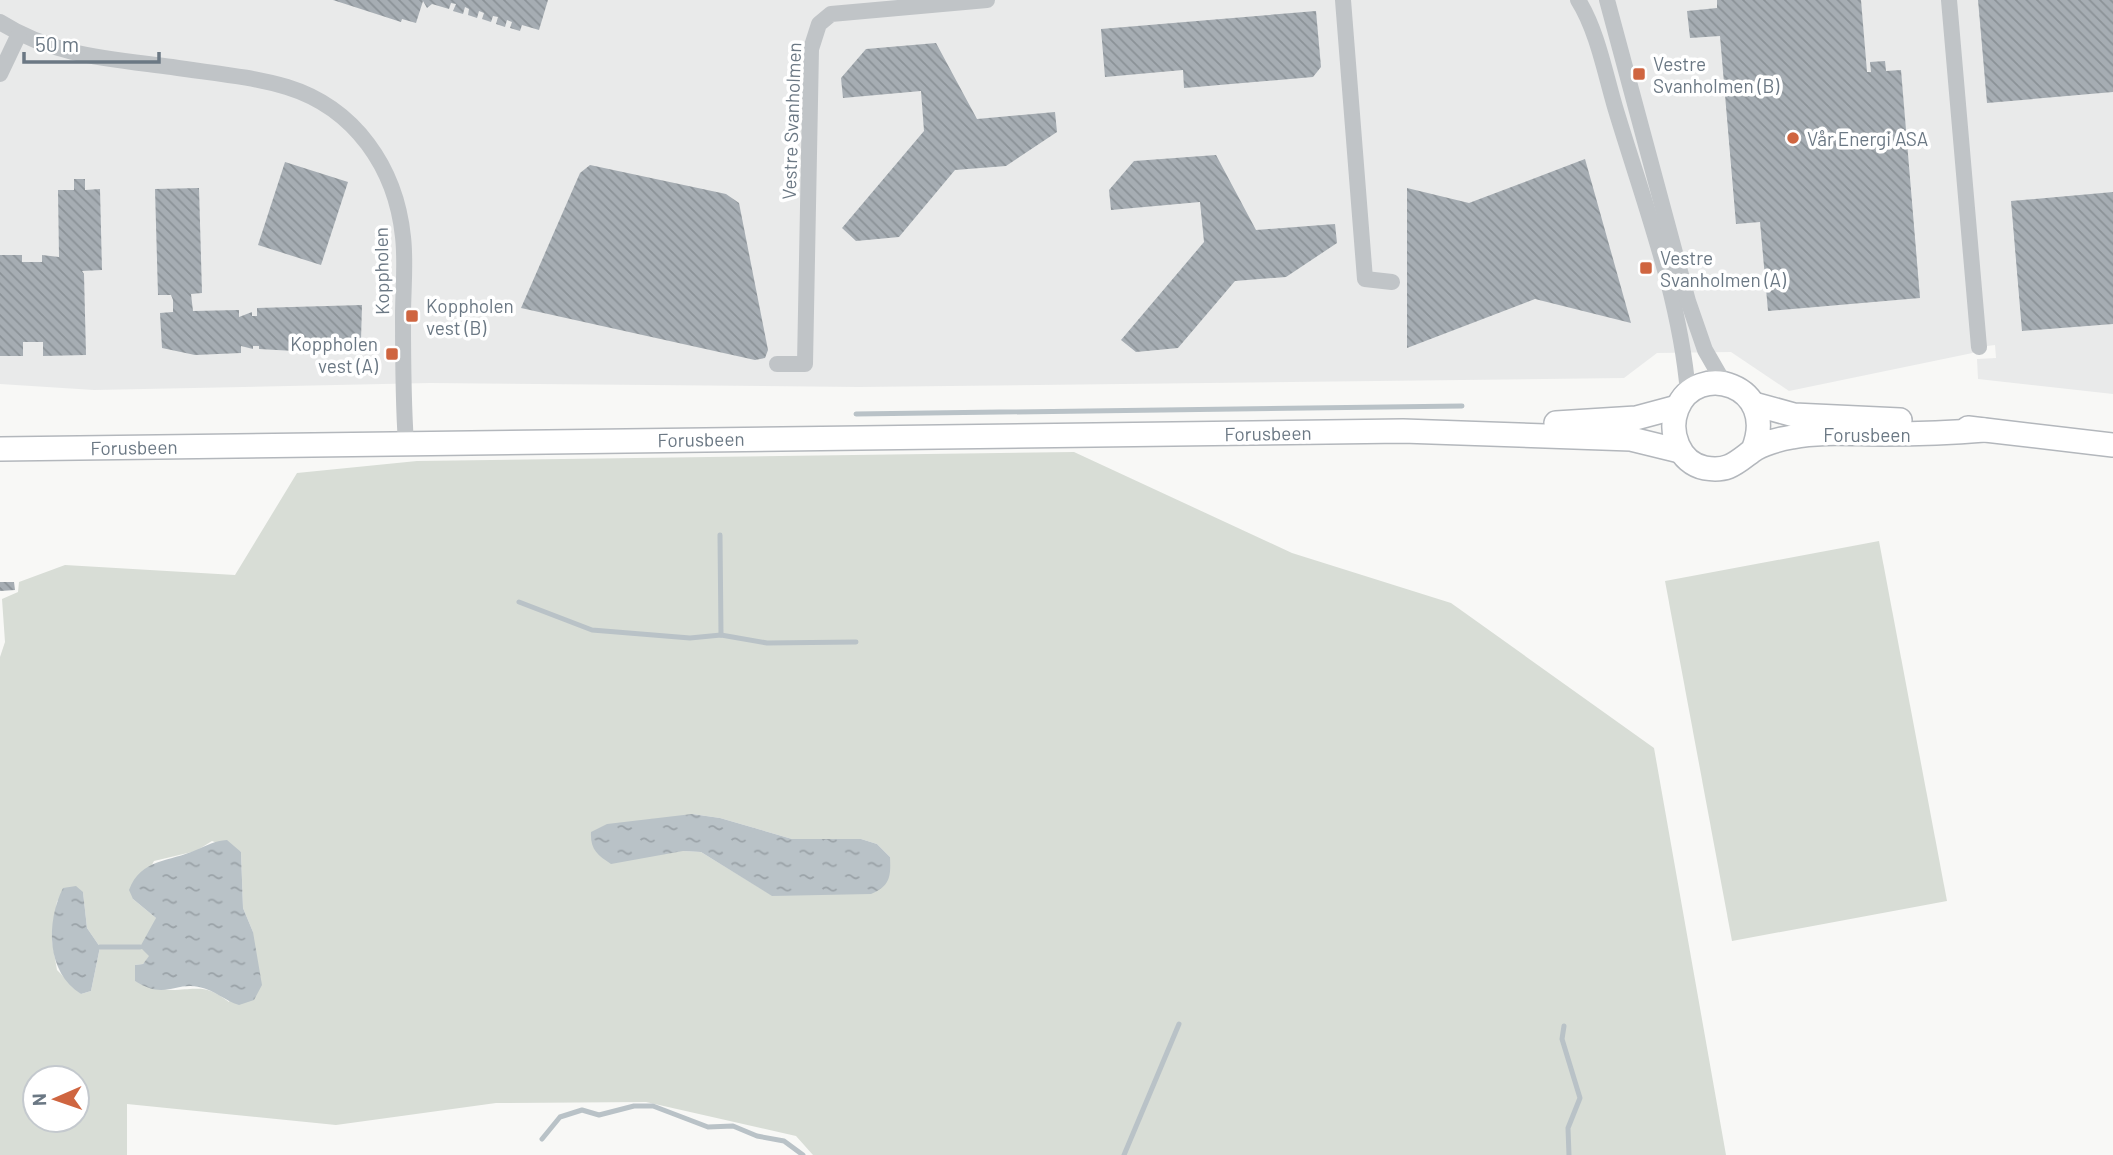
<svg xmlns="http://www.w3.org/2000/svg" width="2113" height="1155" viewBox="0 0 2113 1155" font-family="Barlow,sans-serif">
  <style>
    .built { fill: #e9eaea }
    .green { fill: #d8ddd6; fill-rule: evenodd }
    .water { fill: url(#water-ripples) }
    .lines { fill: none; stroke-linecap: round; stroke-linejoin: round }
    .stream { stroke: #b9c2c7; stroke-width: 5 }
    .building { fill: url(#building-back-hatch) }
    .secondary-casing { stroke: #b3b7bc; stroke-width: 26 }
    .street { stroke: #c0c4c7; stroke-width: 16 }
    .secondary { stroke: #fff; stroke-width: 23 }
    .poi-dot { fill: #cf6540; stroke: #fff; stroke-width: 2.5 }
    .labels { text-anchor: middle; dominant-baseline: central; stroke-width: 7; stroke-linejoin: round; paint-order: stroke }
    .poi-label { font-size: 19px; fill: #6b7884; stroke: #fff; text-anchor: start }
    .street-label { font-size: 19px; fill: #6b7884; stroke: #fff }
  </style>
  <defs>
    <pattern id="water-ripples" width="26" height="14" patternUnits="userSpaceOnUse" patternTransform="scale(1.75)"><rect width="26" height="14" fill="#b9c2c7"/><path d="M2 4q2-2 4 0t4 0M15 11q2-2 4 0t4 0" fill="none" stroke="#9aa2a7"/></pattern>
    <pattern id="building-back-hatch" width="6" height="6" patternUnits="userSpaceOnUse" patternTransform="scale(1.75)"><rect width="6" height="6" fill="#a6adb3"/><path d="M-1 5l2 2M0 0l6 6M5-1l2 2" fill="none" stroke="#8b9297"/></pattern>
  </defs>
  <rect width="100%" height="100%" fill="#f8f8f6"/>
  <polygon class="built" points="0,0 2113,0 2113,394 1978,379 1977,359 1996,358 1995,345 1987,346 1987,350 1789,391 1731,352 1657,353 1624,378 859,387 430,383 94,390 0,384"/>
  <g class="green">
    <path d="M1074,452L1292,553L1451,603L1654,748L1726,1155H813L796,1136L646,1102L496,1103L336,1125L127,1104V1155H0V657L5,642L2,599L18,592L19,582L65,565L235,575L297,473L417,461ZM692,814L720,818L792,839H861L877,844L890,857L773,896L701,852L683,851ZM212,841L241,852L243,908L253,932L229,1002C206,985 201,989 175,990C163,991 147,984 135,981V965L143,964L150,956L156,918L133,899L154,861L196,851ZM83,892L87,928L100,947L91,991L81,994L57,970L52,941L57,901ZM35,1078H77V1120H35Z"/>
    <polygon points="1879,541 1947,901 1732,941 1665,581"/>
  </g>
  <g class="water">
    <path d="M692,814L720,818L792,839H861L877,844L890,857C891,877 890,886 871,894L772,896L701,852L683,851L611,864C597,855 590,849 591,832L607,824Z"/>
    <path d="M227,840L241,852L243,908L253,932L262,985L254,1000L239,1005C225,1001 215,990 199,987C175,982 164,1000 135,981V965L143,964L149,956L140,947L156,918L133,899L129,890C141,858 170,862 196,850C208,845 214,841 227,840Z"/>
    <path d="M76,886L83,892L87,928L100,947L91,991L81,994C46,972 46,922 63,888Z"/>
  </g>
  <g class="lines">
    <g class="stream">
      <polyline points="856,414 1462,406"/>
      <polyline points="720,535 721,635"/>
      <polyline points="519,602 592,630 690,638 721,635 767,643 856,642"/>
      <polyline points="100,947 140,947"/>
      <polyline points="1564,1026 1562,1039 1580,1098 1568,1128 1569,1155"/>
      <polyline points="542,1139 560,1117 582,1110 599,1115 634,1106 653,1106 708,1127 733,1126 757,1136 784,1141 803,1155"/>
      <polyline points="1124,1155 1179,1024"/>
    </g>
  </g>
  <g class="building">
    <polygon points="333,0 548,0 539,30 522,25 520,31 510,28 512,22 507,20 505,27 496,24 498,17 493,16 491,22 482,19 484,13 479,11 477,18 468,15 469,9 465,7 463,14 453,11 456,4 451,3 449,9 432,4 427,8 423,1 416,23 402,19 401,22"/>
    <polygon points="1717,0 1861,0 1867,72 1871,72 1870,62 1885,61 1886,71 1901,70 1920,298 1768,311 1760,222 1736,224 1720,36 1690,38 1687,11 1717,8"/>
    <polygon points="1978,0 2113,0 2113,92 1987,103"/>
    <polygon points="1316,11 1321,67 1313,77 1184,88 1183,70 1105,77 1101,29"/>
    <polygon points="936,43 977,119 1055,112 1057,132 1006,166 955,170 899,237 856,241 842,228 924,131 921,91 843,98 841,78 866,49"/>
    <polygon points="1216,155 1256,230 1335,224 1337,243 1286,277 1235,281 1178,348 1136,352 1121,340 1204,242 1200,202 1111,210 1109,190 1134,161"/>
    <polygon points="1585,159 1631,323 1535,299 1407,348 1407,188 1469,203"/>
    <polygon points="285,162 348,182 321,265 258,245"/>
    <polygon points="590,165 726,194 739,203 768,350 765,358 755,360 521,308 580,173"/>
    <polygon points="74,179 85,179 85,190 100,189 102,270 82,271 84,274 86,355 43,356 43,342 23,342 23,356 0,356 0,255 22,255 22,262 42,262 42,255 59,257 58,190 74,190"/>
    <polygon points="199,188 202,293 191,294 193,311 239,310 239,317 252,312 252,316 257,316 257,308 362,305 361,340 343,341 312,352 259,349 259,346 253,346 253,349 241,346 241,353 195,355 162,348 160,313 173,312 173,300 171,295 158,295 155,189"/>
    <polygon points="2113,192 2113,324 2022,331 2011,201"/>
    <polygon points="0,582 14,582 15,590 0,591"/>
  </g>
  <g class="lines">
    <defs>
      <g id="secondary">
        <polyline points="1754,404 1794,415 1900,420"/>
        <polyline points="1556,423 1636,418 1677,407"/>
        <polyline points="1968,428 2113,445"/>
        <polyline points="0,449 1403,431 1631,439 1680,451"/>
        <path d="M1753,450C1780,384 1696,360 1677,409C1668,432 1679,463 1705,468C1728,472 1736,463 1752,451C1762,444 1780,439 1792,437C1821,431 1853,434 1883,434C1917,434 1950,433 1984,430"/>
      </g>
    </defs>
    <use href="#secondary" class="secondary-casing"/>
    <g class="street">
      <polyline points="1343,0 1365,279 1392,282"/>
      <path d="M1578,0C1597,30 1605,73 1615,107C1643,200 1680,296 1688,393"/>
      <polyline points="1607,0 1688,301 1705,350 1724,383"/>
      <polyline points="1949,0 1979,347"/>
      <path d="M0,22C53,56 112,59 172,67C210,73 250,76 287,87C355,108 396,168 403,237C406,263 403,290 403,316C403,359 403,401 406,443"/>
      <polyline points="0,74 19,34"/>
      <polyline points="777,364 805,364 811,49 819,24 831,14 987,0"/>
    </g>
    <use href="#secondary" class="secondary"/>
  </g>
  <g class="poi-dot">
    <rect x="1632" y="67" width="14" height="14" rx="3.5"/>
    <circle cx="1793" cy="138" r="7"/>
    <rect x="1639" y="261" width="14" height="14" rx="3.5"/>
    <rect x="405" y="309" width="14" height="14" rx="3.5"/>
    <rect x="385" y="347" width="14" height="14" rx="3.5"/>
  </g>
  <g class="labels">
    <g class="poi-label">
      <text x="1653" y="63">Vestre<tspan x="1653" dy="22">Svanholmen (B)</tspan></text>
      <text x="1807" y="138">Vår Energi ASA</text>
      <text x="1660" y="257">Vestre<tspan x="1660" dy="22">Svanholmen (A)</tspan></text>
      <text x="426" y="305">Koppholen<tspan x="426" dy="22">vest (B)</tspan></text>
      <text x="378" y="343" text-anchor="end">Koppholen<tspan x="378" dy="22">vest (A)</tspan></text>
    </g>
    <g class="street-label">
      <text transform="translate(791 121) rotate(-88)">Vestre Svanholmen</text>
      <text transform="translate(381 271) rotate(-91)">Koppholen</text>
      <text transform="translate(1268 433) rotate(-1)">Forusbeen</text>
      <text x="1867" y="434">Forusbeen</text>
      <text transform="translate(701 439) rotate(-1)">Forusbeen</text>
      <text transform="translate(134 447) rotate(-1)">Forusbeen</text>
    </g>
  </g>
  <g transform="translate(56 1099) rotate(268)"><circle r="33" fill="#ffffff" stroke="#c4c9ce" stroke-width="2"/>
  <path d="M0-5L12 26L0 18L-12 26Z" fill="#cf6540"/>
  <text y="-10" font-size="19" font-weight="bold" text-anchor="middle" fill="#6b7884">N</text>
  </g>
  <path d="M24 52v10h135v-10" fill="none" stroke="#6b7884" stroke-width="3.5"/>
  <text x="35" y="52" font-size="21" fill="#6b7884" stroke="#ffffff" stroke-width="5" paint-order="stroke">50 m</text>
</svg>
